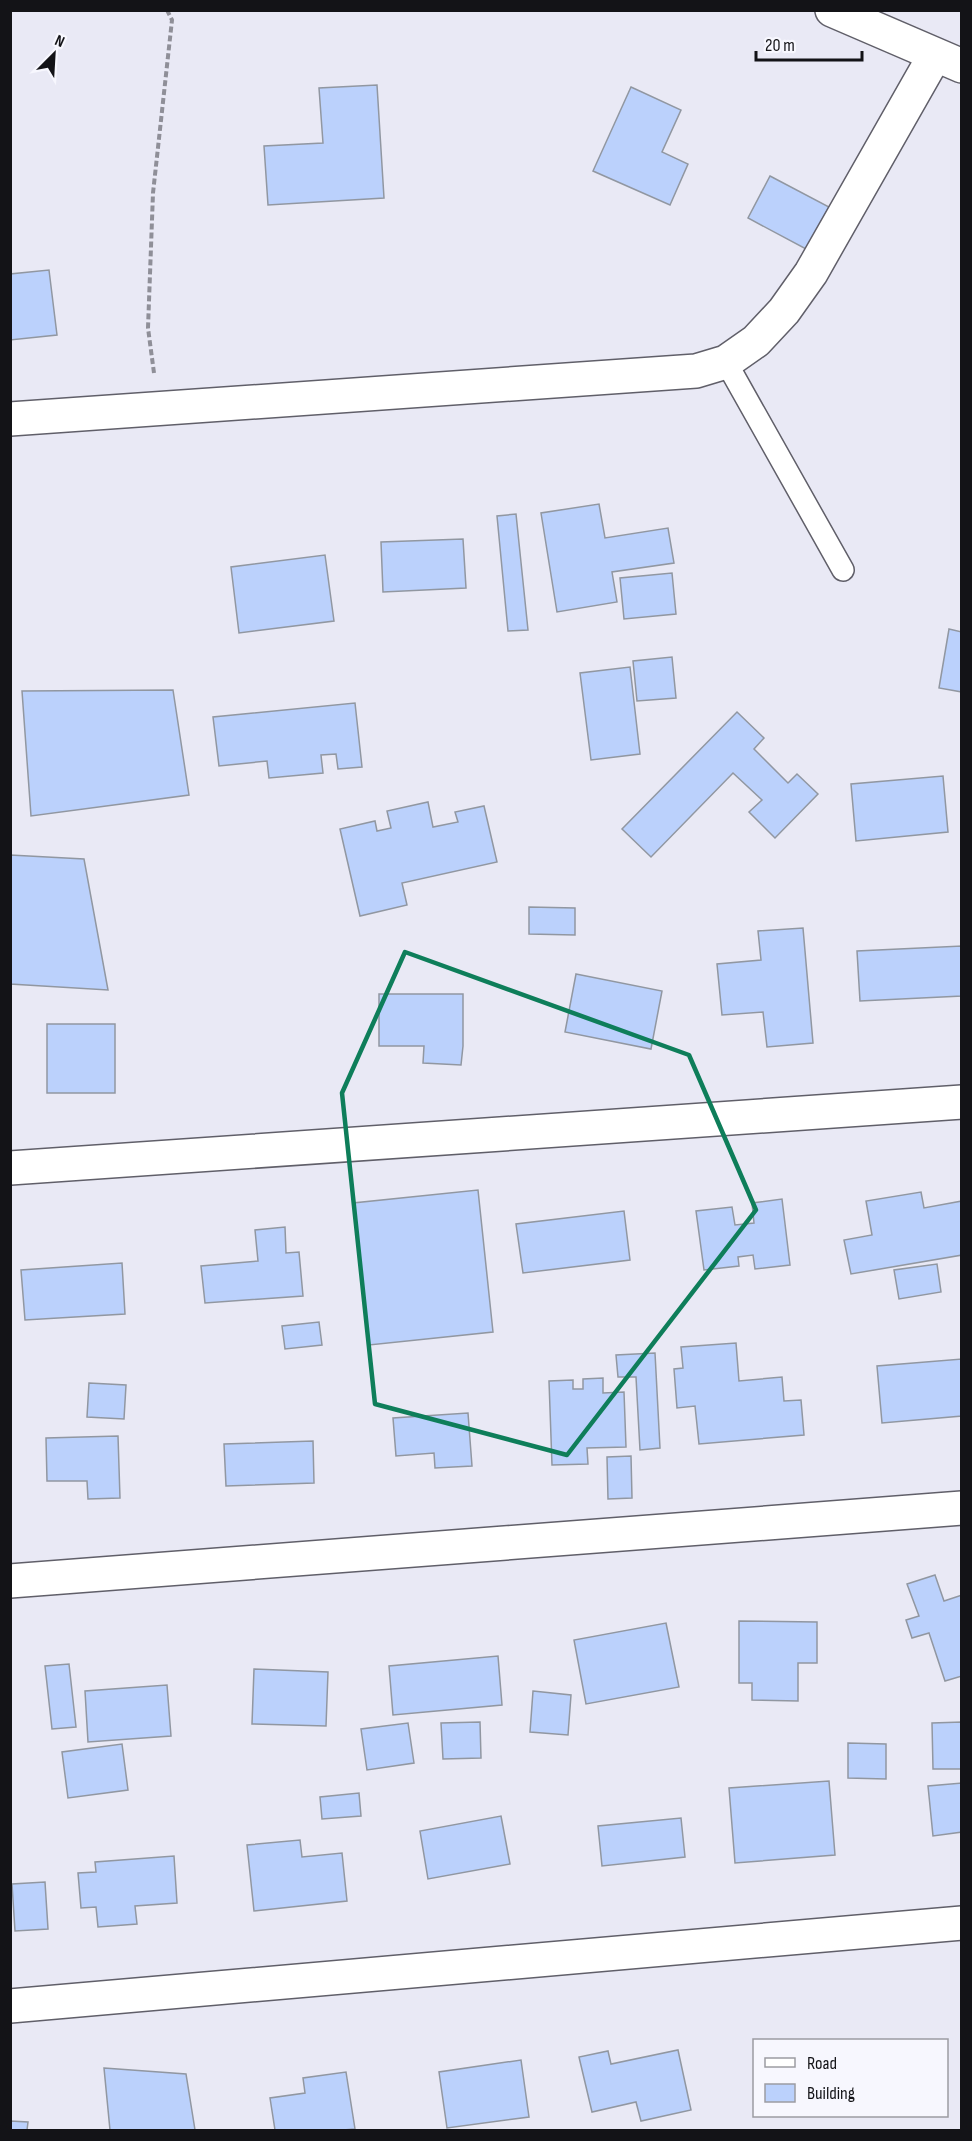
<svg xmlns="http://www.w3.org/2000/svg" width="972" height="2141" viewBox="0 0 972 2141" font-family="'Sofia Sans Condensed',sans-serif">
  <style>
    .building { fill: #bbd1fc; stroke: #9197a1; stroke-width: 1.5 }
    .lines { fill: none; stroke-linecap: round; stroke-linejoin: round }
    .lane-casing { stroke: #605f69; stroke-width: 24 }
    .street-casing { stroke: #605f69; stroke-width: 36 }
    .secondary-casing { stroke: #605f69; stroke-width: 36 }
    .path { stroke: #8f8f98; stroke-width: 4; stroke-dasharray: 6 3; stroke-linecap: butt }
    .lane { stroke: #fff; stroke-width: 21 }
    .street { stroke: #fff; stroke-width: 33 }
    .secondary { stroke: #fff; stroke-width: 33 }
    .marked { fill: none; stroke: #0e7e5a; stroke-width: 4.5; stroke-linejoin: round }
  </style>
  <rect width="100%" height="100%" fill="#e9e9f5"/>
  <g class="building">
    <polygon points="377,85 384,198 268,205 264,146 323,143 319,88"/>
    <polygon points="631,87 681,110 662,152 688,164 670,205 593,171"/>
    <polygon points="770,176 829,207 806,249 748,218"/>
    <polygon points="49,270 57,335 10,340 10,274"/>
    <polygon points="599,504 605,538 668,528 674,563 612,572 617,602 557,612 541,513"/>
    <polygon points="516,514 528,630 508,631 497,516"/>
    <polygon points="463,539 466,588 383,592 381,542"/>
    <polygon points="325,555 334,621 239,633 231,567"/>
    <polygon points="672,573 676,614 624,619 620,578"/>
    <polygon points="949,629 962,632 962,692 939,688"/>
    <polygon points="672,657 676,698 637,701 633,661"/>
    <polygon points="630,667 640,754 591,760 580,673"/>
    <polygon points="173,690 189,795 31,816 22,691"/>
    <polygon points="355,703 362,767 338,769 336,754 321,755 323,773 269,778 267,761 219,766 213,717"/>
    <polygon points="737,712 764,738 754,749 788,783 797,774 818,794 775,838 749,812 762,800 733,773 651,857 622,829"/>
    <polygon points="943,776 948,832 856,841 851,784"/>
    <polygon points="428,802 433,827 458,822 455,812 484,806 497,862 402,883 407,905 360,916 340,829 375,821 377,831 391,828 387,811"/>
    <polygon points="10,855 84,859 108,990 10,984"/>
    <polygon points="529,907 575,908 575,935 529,934"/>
    <polygon points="803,928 813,1043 767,1047 763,1012 722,1015 717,964 761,960 758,931"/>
    <polygon points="962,946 962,996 860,1001 857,951"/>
    <polygon points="576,974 662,991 651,1049 565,1032"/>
    <polygon points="379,994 463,994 463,1046 461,1065 423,1063 424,1046 379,1046"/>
    <rect x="47" y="1024" width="68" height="69"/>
    <polygon points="478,1190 493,1332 369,1345 353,1203"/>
    <polygon points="921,1192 924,1208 962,1201 962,1255 851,1274 844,1240 872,1235 866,1201"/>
    <polygon points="782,1199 790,1265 755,1269 753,1255 738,1257 739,1266 704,1270 696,1211 732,1207 735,1225 754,1223 752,1203"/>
    <polygon points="624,1211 630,1260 523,1273 516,1224"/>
    <polygon points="285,1227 286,1253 299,1252 303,1296 205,1303 201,1266 258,1261 255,1230"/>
    <polygon points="122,1263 125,1314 25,1320 21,1270"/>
    <polygon points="937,1264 941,1292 899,1299 894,1270"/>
    <polygon points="319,1322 322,1345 285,1349 282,1326"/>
    <polygon points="736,1343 739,1381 782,1377 784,1401 801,1400 804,1435 699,1444 695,1406 677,1408 674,1369 683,1368 681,1347"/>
    <polygon points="655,1353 660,1448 640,1450 636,1377 618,1377 616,1355"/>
    <polygon points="962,1359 962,1416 882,1423 877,1366"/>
    <polygon points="603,1378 603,1393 624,1392 626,1447 587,1448 588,1464 552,1465 549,1381 573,1380 573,1389 583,1389 583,1379"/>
    <polygon points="89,1383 126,1385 124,1419 87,1417"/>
    <polygon points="468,1413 472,1466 435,1468 434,1453 396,1456 393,1418"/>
    <polygon points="118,1436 120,1498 88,1499 87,1481 47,1481 46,1438"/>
    <polygon points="313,1441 314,1483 226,1486 224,1444"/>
    <polygon points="631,1456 632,1498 608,1499 607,1457"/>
    <polygon points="935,1575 944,1601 962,1595 962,1676 945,1681 929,1633 912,1638 906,1620 919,1616 907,1584"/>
    <polygon points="739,1621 817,1622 817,1663 798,1663 798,1701 752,1700 752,1683 739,1683"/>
    <polygon points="666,1623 679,1687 586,1704 574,1640"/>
    <polygon points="498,1656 502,1705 393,1715 389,1666"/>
    <polygon points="69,1664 76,1727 52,1729 45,1666"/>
    <polygon points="254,1669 328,1672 326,1726 252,1724"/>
    <polygon points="167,1685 171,1736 88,1742 85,1691"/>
    <polygon points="533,1691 571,1695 568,1735 530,1732"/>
    <polygon points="480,1722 481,1758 443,1759 441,1723"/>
    <polygon points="962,1722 962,1769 933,1769 932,1723"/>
    <polygon points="408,1723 414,1763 367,1770 361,1729"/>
    <polygon points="848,1743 886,1744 886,1779 848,1778"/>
    <polygon points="122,1744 128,1790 68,1798 62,1752"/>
    <polygon points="829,1781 835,1855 735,1863 729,1788"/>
    <polygon points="962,1783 962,1832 933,1836 928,1786"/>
    <polygon points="359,1793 361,1816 322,1819 320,1797"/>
    <polygon points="501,1816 510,1864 428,1879 420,1831"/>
    <polygon points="681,1818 685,1857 602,1866 598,1826"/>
    <polygon points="300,1840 302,1857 342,1853 347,1901 254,1911 247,1845"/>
    <polygon points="174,1856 177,1903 135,1906 137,1924 98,1927 96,1907 81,1908 78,1873 96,1872 95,1862"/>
    <polygon points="45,1882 48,1929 15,1931 12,1884"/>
    <polygon points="678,2050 691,2110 641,2121 636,2102 592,2112 579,2057 608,2051 611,2064"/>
    <polygon points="521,2060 529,2117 447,2128 439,2072"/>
    <polygon points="104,2068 186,2074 195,2130 110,2130"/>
    <polygon points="346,2072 355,2129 343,2130 275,2130 270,2098 305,2093 303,2078"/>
    <polygon points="10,2121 28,2122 27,2130 10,2130"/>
  </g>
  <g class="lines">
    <defs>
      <polyline id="lane" points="726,362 843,570"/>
      <g id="street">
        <polyline points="10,419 696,371 726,362 756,341 784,311 811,273 935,55"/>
        <polyline points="10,1168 962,1102"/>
        <polyline points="10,1581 962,1508"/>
        <polyline points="10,2006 962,1923"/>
      </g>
      <polyline id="secondary" points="832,10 962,66"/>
    </defs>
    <use href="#lane" class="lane-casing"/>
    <use href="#street" class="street-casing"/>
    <use href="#secondary" class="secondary-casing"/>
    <polyline class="path" points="154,373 148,328 153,193 172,20 167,10"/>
    <use href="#lane" class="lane"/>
    <use href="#street" class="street"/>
    <use href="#secondary" class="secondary"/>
  </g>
  <path class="marked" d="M405,952L689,1055L756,1210L567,1455L375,1404L342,1093Z"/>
  <rect width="972" height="2141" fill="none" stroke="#131317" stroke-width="24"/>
  <rect x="753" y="2039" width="195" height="78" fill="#f7f7fe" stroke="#9c9ca2" stroke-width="1.5"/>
  <rect x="765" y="2058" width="30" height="9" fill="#ffffff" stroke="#9c9ca2" stroke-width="1.5"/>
  <text x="807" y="2069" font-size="18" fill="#131317">Road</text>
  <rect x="765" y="2084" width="30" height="18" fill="#bbd1fc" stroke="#9c9ca2" stroke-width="1.5"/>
  <text x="807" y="2099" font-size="18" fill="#131317">Building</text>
  <g transform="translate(54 54) rotate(24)" stroke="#f7f7fe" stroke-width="4.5" paint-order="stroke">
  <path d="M0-4.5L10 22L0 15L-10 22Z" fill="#131317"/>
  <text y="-9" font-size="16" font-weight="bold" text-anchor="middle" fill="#131317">N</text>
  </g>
  <path d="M756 51v9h106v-9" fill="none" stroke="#131317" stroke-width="3"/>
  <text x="765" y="51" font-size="18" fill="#131317" stroke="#f7f7fe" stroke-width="4.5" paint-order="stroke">20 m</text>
</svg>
